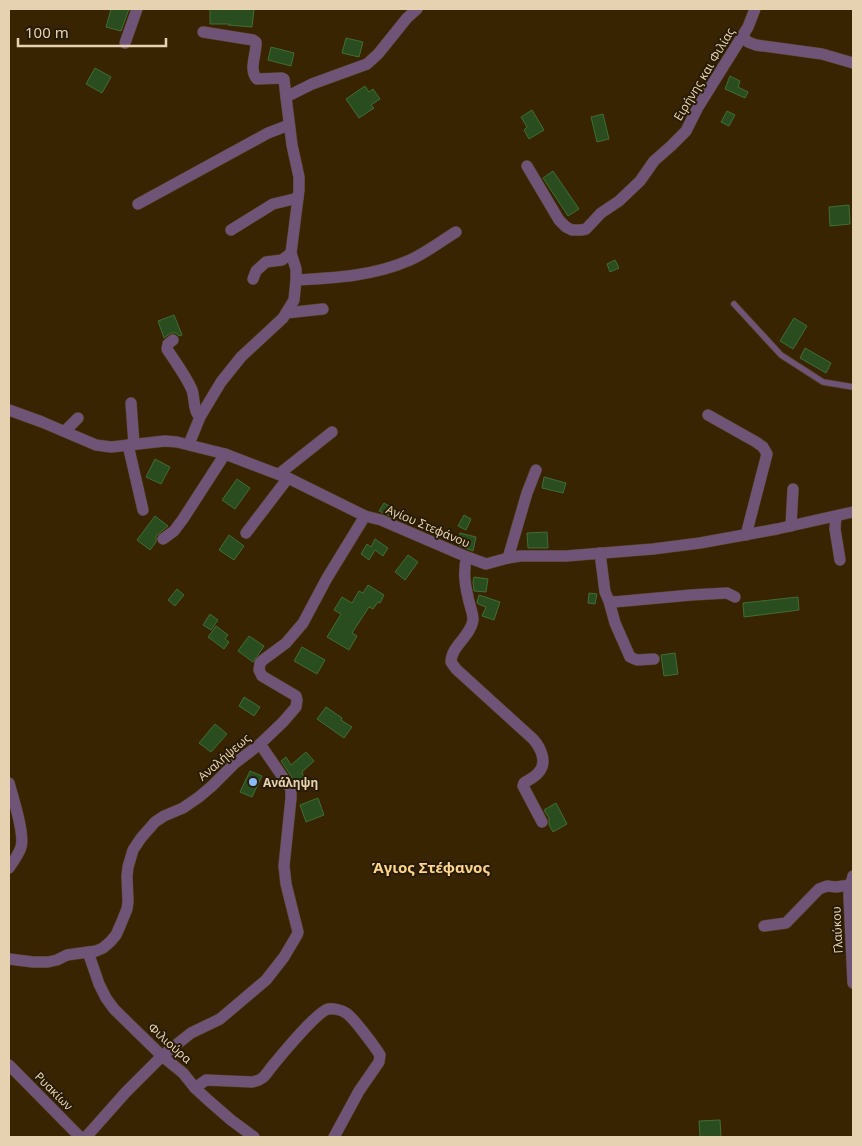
<svg xmlns="http://www.w3.org/2000/svg" width="862" height="1146" viewBox="0 0 862 1146" font-family="'Noto Sans',sans-serif">
  <style>
    .building { fill: #2a4d20; stroke: #416d34 }
    .lines { fill: none; stroke-linecap: round; stroke-linejoin: round }
    .service-casing { stroke: #54401c; stroke-width: 7 }
    .minor-casing { stroke: #54401c; stroke-width: 12 }
    .service { stroke: #6f5477; stroke-width: 5.5 }
    .minor { stroke: #6f5477; stroke-width: 11 }
    .poi-dot { fill: #8db9fc; stroke: #281c06; stroke-width: 2 }
    .labels { text-anchor: middle; dominant-baseline: central; stroke-width: 4; stroke-linejoin: round; paint-order: stroke }
    .street-label { font-size: 12px; fill: #e6d1b0; stroke: #281c06 }
    .poi-label { font-size: 12px; font-weight: bold; fill: #e6d1b0; stroke: #281c06; text-anchor: start }
    .quarter-label { font-size: 15px; font-weight: bold; fill: #fed38e; stroke: #281c06 }
  </style>
  <rect width="100%" height="100%" fill="#382400"/>
  <g class="building">
    <polygon points="111,9 129,9 121,31 106,27"/>
    <polygon points="210,9 254,9 252,27 228,25 229,24 210,24"/>
    <polygon points="346,38 363,42 359,57 342,53"/>
    <polygon points="271,47 294,53 291,66 268,60"/>
    <polygon points="95,68 111,77 102,93 86,84"/>
    <polygon points="730,76 740,81 738,87 748,92 745,98 725,89"/>
    <polygon points="365,86 369,92 373,89 380,99 371,105 374,108 359,118 346,99"/>
    <polygon points="532,110 544,130 529,139 524,130 527,127 521,117"/>
    <polygon points="727,111 735,115 729,126 721,122"/>
    <polygon points="603,114 609,139 597,142 591,117"/>
    <polygon points="553,171 579,209 568,216 543,178"/>
    <polygon points="849,205 850,224 830,226 829,207"/>
    <polygon points="615,260 619,268 610,272 607,264"/>
    <polygon points="174,315 182,335 179,336 176,333 171,333 164,338 158,321"/>
    <polygon points="794,318 807,326 793,349 780,341"/>
    <polygon points="805,348 831,363 826,373 800,358"/>
    <polygon points="155,459 170,467 161,484 146,477"/>
    <polygon points="544,477 566,483 563,493 542,488"/>
    <polygon points="237,479 250,488 235,509 222,500"/>
    <polygon points="384,503 396,510 392,517 379,511"/>
    <polygon points="464,515 471,519 466,530 458,526"/>
    <polygon points="155,516 168,526 156,536 156,542 150,550 137,540"/>
    <polygon points="547,532 548,548 528,548 527,533"/>
    <polygon points="460,533 476,537 473,551 458,545"/>
    <polygon points="229,535 244,546 234,560 219,550"/>
    <polygon points="375,539 388,548 383,556 375,550 369,560 361,554 367,544 371,547"/>
    <polygon points="408,555 418,562 405,580 395,572"/>
    <polygon points="474,577 488,579 486,592 474,591 473,582"/>
    <polygon points="368,585 384,595 380,603 378,602 373,609 369,607 352,633 357,636 349,650 327,637 341,614 334,610 342,597 352,603 359,591 363,593"/>
    <polygon points="177,589 184,595 175,606 168,600"/>
    <polygon points="589,593 597,594 595,604 588,603"/>
    <polygon points="479,595 500,602 494,620 482,616 486,607 478,604 477,602"/>
    <polygon points="798,597 799,610 744,617 743,603"/>
    <polygon points="210,614 218,620 211,630 203,625"/>
    <polygon points="216,626 228,635 225,639 229,642 224,649 208,637"/>
    <polygon points="249,636 264,646 253,662 238,651"/>
    <polygon points="302,647 325,660 317,674 294,661"/>
    <polygon points="675,653 678,674 664,676 661,655"/>
    <polygon points="244,697 260,707 254,716 239,706"/>
    <polygon points="326,707 342,718 341,720 352,727 344,738 317,719"/>
    <polygon points="215,724 227,734 211,752 199,743"/>
    <polygon points="306,752 314,761 302,772 305,780 297,785 281,761 286,757 291,765"/>
    <polygon points="250,771 262,776 252,797 240,792"/>
    <polygon points="318,798 324,815 306,822 300,805"/>
    <polygon points="556,803 567,824 553,832 549,825 549,818 544,810"/>
    <polygon points="720,1120 721,1137 700,1137 699,1121"/>
  </g>
  <g class="lines">
    <defs>
      <polyline id="service" points="734,304 781,355 823,382 853,387"/>
      <g id="minor">
        <path d="M203,32L253,40L256,42C257,53 248,70 257,79L282,78L284,79L286,97"/>
        <polyline points="742,36 748,42 756,45 822,54 853,63"/>
        <polyline points="125,43 137,9"/>
        <polyline points="527,166 559,220 566,227 572,230 581,230 586,229 601,213 619,201 640,181 654,161 671,146 686,131 698,107 748,27 755,9"/>
        <polyline points="138,204 268,133 289,125"/>
        <polyline points="231,230 273,204 298,198"/>
        <polyline points="253,279 256,271 266,262 282,260 291,253"/>
        <path d="M296,280C335,278 374,276 410,260C426,253 441,241 456,232"/>
        <polyline points="286,313 323,309"/>
        <path d="M173,340L168,344L167,349C176,363 186,376 192,390C195,399 193,411 200,417"/>
        <polyline points="131,403 134,444"/>
        <polyline points="9,410 42,422 96,445 111,447 165,441 177,442 225,454 288,478 365,516 381,520 467,557 486,564 508,558 520,556 566,556 653,549 700,543 777,529 853,512"/>
        <polyline points="708,415 756,442 763,447 767,454 746,535"/>
        <polyline points="66,432 68,428 78,418"/>
        <polyline points="189,444 200,417 221,382 241,357 283,318 294,300 296,280 296,269 291,253 299,190 299,177 292,145 286,97 312,84 367,64 378,54 407,18 417,9"/>
        <polyline points="128,445 143,510"/>
        <polyline points="279,474 332,432"/>
        <polyline points="836,516 835,529 840,560"/>
        <polyline points="791,526 793,489"/>
        <polyline points="246,533 288,478"/>
        <polyline points="163,539 174,531 183,519 225,454"/>
        <polyline points="600,553 605,592 609,601 615,623 630,657 637,660 654,659"/>
        <path d="M467,557C463,569 465,585 468,597C469,604 473,612 473,620C471,636 451,646 451,662L456,669L533,739C541,748 548,763 538,773C534,778 528,780 524,783L523,786L542,822"/>
        <polyline points="508,558 527,493 536,470"/>
        <polyline points="609,601 614,602 691,595 727,593 735,597"/>
        <path d="M9,783C13,797 25,835 21,847C19,854 13,862 9,868"/>
        <polyline points="853,876 849,891 849,898 853,983"/>
        <polyline points="764,926 786,923 819,889 827,886 836,887 850,885"/>
        <polyline points="88,952 99,984 106,998 114,1009 162,1056 183,1073 195,1088 208,1100 231,1120 254,1137"/>
        <polyline points="9,959 33,962 48,962 57,960 67,955 96,951 103,948 110,942 116,935 120,926 127,909 128,902 127,876 128,867 133,850 141,838 155,822 164,816 183,808 199,797 212,786 234,764 260,744 283,722 296,707 297,700 296,696 262,676 259,670 260,663 263,660 286,643 303,623 327,578 365,516"/>
        <polyline points="9,1065 80,1137"/>
        <path d="M195,1088L206,1080L252,1082C265,1080 266,1073 274,1064C283,1053 317,1012 328,1009C333,1008 342,1010 346,1013C353,1017 375,1047 380,1055L379,1062L359,1091L334,1137"/>
        <polyline points="86,1137 126,1092 162,1056 191,1033 220,1019 266,980 284,957 297,935 298,932 286,884 284,866 291,798 291,789 260,744"/>
      </g>
    </defs>
    <use href="#service" class="service-casing"/>
    <use href="#minor" class="minor-casing"/>
    <use href="#service" class="service"/>
    <use href="#minor" class="minor"/>
  </g>
  <circle class="poi-dot" cx="253" cy="782" r="5"/>
  <g class="labels">
    <g class="street-label">
      <text transform="translate(704 74) rotate(-59)">Ειρήνης και Φιλίας</text>
      <text transform="translate(428 526) rotate(23)">Αγίου Στεφάνου</text>
      <text transform="translate(224 757) rotate(-41)">Αναλήψεως</text>
      <text transform="translate(837 930) rotate(-93)">Γλαύκου</text>
      <text transform="translate(170 1043) rotate(42)">Φιλιούρα</text>
      <text transform="translate(54 1091) rotate(45)">Ρυακίων</text>
    </g>
    <g class="poi-label">
      <text x="263" y="782">Ανάληψη</text>
    </g>
    <g class="quarter-label">
      <text x="431" y="867">Άγιος Στέφανος</text>
    </g>
  </g>
  <rect width="862" height="1146" fill="none" stroke="#e6d1b0" stroke-width="20"/>
  <path d="M18 38v8h148v-8" fill="none" stroke="#e6d1b0" stroke-width="2.5"/>
  <text x="25" y="38" font-size="15" fill="#e6d1b0" stroke="#281c06" stroke-width="4" paint-order="stroke">100 m</text>
</svg>
